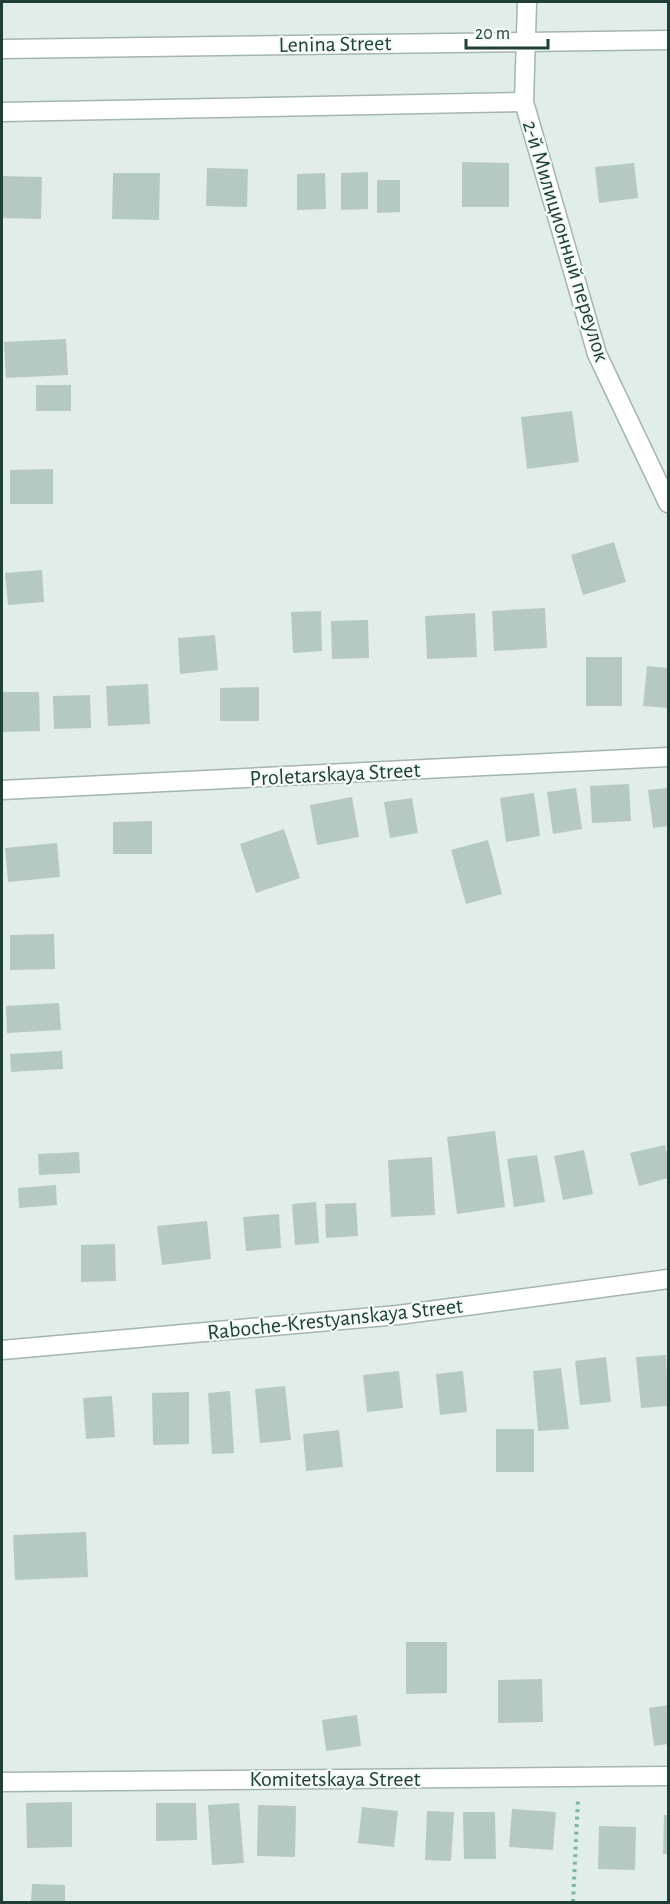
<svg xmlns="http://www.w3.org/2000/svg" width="670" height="1904" viewBox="0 0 670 1904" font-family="'Alegreya Sans',sans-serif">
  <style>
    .building { fill: #b6c8c2 }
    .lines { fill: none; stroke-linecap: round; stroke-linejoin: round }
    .minor-casing { stroke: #a3b5b1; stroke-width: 21 }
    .path { stroke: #7fb3a7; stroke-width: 4; stroke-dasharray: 3 4.5; stroke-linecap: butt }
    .minor { stroke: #fff; stroke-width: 18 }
    .labels { text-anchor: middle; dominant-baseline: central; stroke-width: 4.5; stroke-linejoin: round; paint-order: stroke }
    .street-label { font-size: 22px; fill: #203f39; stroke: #f2f9f6 }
  </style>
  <rect width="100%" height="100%" fill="#e1ede9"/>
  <g class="building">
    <polygon points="462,162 509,163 509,207 462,207"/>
    <polygon points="634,163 638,198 599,203 595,167"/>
    <polygon points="207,168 248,169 247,207 206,206"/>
    <polygon points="368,172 368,209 341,210 341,173"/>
    <polygon points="113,173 160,173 159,220 112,219"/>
    <polygon points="325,173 326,209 297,210 297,174"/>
    <polygon points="3,176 42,177 41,219 2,218"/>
    <polygon points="377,180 400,180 400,212 377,213"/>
    <polygon points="66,339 68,375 6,378 4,342"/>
    <rect x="36" y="385" width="35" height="26"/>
    <polygon points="572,411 579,462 527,469 521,417"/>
    <polygon points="53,469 53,504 10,504 10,470"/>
    <polygon points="614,542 626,582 583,595 571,555"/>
    <polygon points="42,570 44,602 8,605 5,573"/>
    <polygon points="545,608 547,648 494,651 492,611"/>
    <polygon points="321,611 322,651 293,653 291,612"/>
    <polygon points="475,613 477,657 427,659 425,616"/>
    <polygon points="368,620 369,658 332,659 331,621"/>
    <polygon points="215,635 218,670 180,674 178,638"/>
    <rect x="586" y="657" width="36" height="49"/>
    <polygon points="647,666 668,668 668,708 643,706"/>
    <polygon points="148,684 150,724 108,726 106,686"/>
    <polygon points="259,687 259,721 220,721 220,688"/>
    <polygon points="3,692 39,692 40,731 3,732"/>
    <polygon points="90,695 91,728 54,729 53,696"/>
    <polygon points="629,784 631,821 592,823 590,786"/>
    <polygon points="576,788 582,829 553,834 547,792"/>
    <polygon points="668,788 668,826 653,828 648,790"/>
    <polygon points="534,793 540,836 506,842 500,798"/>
    <polygon points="352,797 359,837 317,845 310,805"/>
    <polygon points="412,798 418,833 390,838 384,802"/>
    <polygon points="152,821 152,854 113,854 113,822"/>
    <polygon points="284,829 300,878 256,893 240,844"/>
    <polygon points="488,840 502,894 466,904 451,850"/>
    <polygon points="57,843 60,877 8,882 5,848"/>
    <polygon points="54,934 55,969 10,970 10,935"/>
    <polygon points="59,1003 61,1030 7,1033 6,1006"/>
    <polygon points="62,1051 63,1069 11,1072 10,1054"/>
    <polygon points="495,1131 505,1207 457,1214 447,1137"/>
    <polygon points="665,1145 668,1158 668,1178 639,1186 630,1153"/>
    <polygon points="584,1150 593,1194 563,1200 554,1156"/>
    <polygon points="79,1152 80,1173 39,1175 38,1154"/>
    <polygon points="537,1155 545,1202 514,1207 507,1159"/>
    <polygon points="432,1157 435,1215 391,1217 388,1160"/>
    <polygon points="56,1185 57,1205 19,1208 18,1188"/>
    <polygon points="316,1202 319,1243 295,1245 292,1204"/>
    <polygon points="356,1203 358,1236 326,1238 325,1204"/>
    <polygon points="279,1214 281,1248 246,1251 243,1217"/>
    <polygon points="207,1221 211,1259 162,1265 157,1226"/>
    <polygon points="115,1244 116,1281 81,1282 81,1245"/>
    <polygon points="666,1355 668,1406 641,1408 636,1357"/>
    <polygon points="606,1357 611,1402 580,1405 575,1361"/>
    <polygon points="561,1368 569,1429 538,1431 533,1371"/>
    <polygon points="399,1371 403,1408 367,1412 363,1375"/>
    <polygon points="463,1371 467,1412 440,1415 436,1374"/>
    <polygon points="285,1386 291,1440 260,1443 255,1389"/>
    <polygon points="230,1391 234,1453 212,1454 208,1393"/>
    <polygon points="189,1392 189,1444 153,1445 152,1393"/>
    <polygon points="112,1396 115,1437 86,1439 83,1398"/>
    <rect x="496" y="1429" width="38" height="43"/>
    <polygon points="339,1430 343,1467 306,1471 303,1434"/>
    <polygon points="86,1532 88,1577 15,1580 13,1535"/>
    <polygon points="406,1642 447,1642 447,1693 406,1694"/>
    <polygon points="542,1679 543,1722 498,1723 498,1680"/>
    <polygon points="668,1705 668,1744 654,1746 649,1708"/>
    <polygon points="357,1715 361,1746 326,1751 322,1720"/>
    <polygon points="72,1802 72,1847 27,1848 26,1803"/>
    <polygon points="156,1803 196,1803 197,1840 156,1841"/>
    <polygon points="239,1803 244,1863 212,1865 208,1805"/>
    <polygon points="258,1805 296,1806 295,1857 257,1856"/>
    <polygon points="362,1807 398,1811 394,1847 358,1843"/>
    <polygon points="512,1809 556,1812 553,1850 509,1847"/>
    <polygon points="427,1811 454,1812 451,1861 425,1860"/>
    <polygon points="463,1812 495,1812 496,1859 464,1859"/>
    <polygon points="664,1815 668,1815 668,1854 663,1854"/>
    <polygon points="599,1826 636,1827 635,1870 598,1869"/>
    <polygon points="32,1884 65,1885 65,1902 31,1902"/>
  </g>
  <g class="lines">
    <defs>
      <g id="minor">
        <polyline points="527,2 524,102 597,354 668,503"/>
        <polyline points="2,49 668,40"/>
        <polyline points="2,112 524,102"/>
        <polyline points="2,790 668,757"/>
        <polyline points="2,1350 398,1315 668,1279"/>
        <polyline points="2,1782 668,1776"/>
      </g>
    </defs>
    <use href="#minor" class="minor-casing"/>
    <polyline class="path" points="573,1902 578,1799"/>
    <use href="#minor" class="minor"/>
  </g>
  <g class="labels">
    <g class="street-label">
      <text transform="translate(335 44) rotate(-1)">Lenina Street</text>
      <text transform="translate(566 241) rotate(73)">2-й Милиционный переулок</text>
      <text transform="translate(335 774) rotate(-3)">Proletarskaya Street</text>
      <text transform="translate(335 1319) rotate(-6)">Raboche-Krestyanskaya Street</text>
      <text x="335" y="1779">Komitetskaya Street</text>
    </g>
  </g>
  <rect width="670" height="1904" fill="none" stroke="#203f39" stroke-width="6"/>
  <path d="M466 39v9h82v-9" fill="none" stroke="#203f39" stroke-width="3"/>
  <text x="475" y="39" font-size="18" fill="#203f39" stroke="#f2f9f6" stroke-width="4.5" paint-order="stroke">20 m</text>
</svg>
